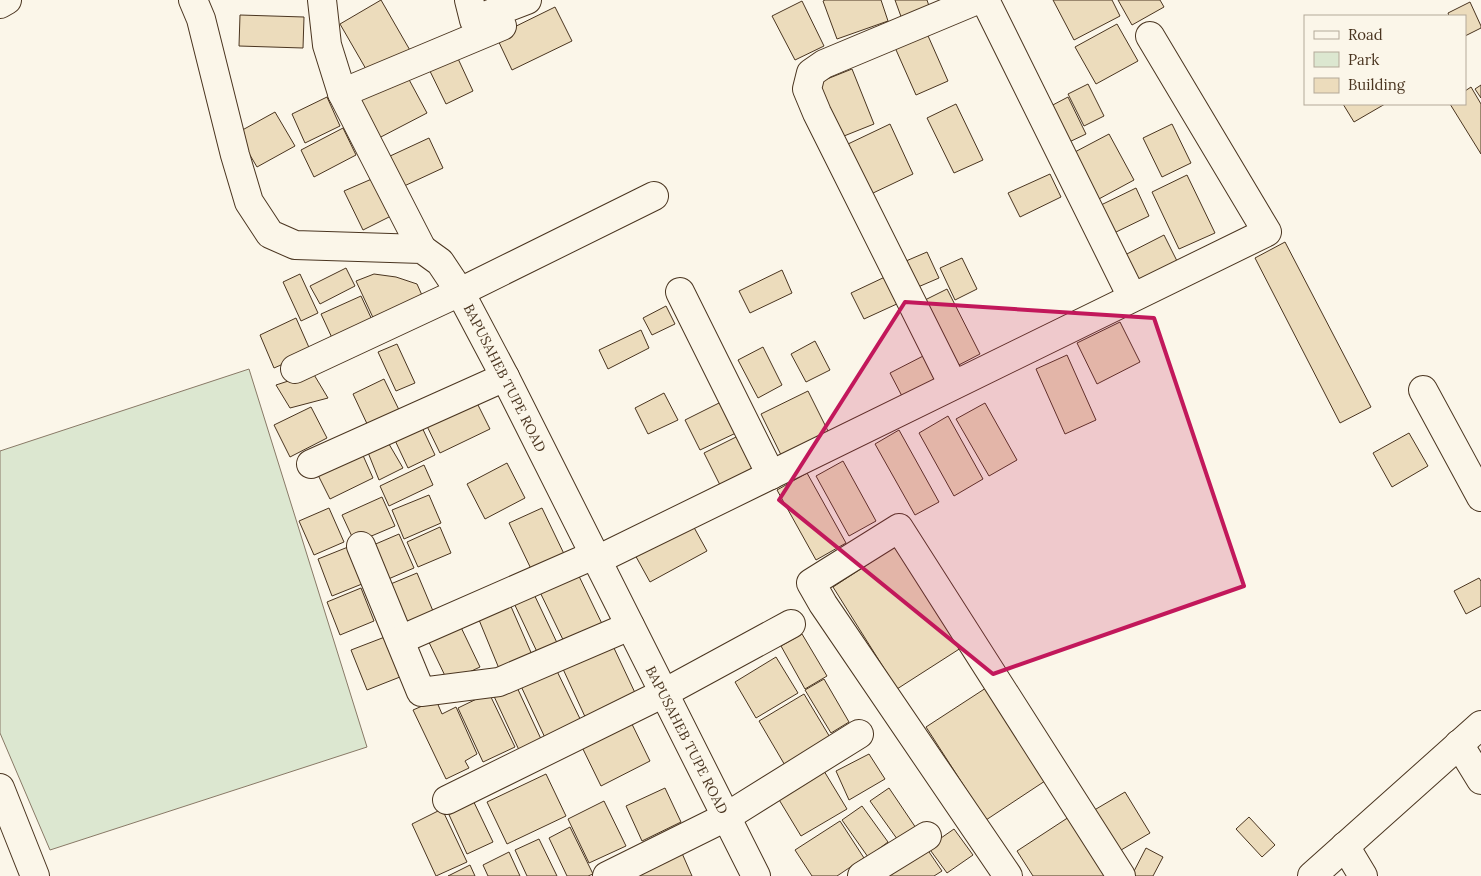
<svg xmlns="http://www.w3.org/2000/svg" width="1481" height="876" viewBox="0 0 1481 876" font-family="Lora,serif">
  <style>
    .green { fill: #dce7d0; stroke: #887966 }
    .building { fill: #ecdcbc; stroke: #4a3520 }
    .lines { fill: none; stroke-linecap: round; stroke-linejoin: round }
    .minor-casing { stroke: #4a3520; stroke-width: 30 }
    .minor { stroke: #fbf6e9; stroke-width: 28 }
    .marked { fill: #c2185b; fill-opacity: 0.2; stroke: #c2185b; stroke-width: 4; stroke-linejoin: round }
    .labels { text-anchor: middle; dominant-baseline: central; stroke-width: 4; stroke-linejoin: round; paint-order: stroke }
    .street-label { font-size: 14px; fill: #4a3520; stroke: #fbf6e9 }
  </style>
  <rect width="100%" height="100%" fill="#fbf6e9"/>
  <polygon class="green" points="249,369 367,747 50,850 0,733 0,451"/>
  <g class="building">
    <polygon points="381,0 411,52 370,76 340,24"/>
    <polygon points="825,0 881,0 888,21 837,39 823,1"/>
    <polygon points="895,0 927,0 931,12 903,22"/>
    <polygon points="1053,0 1112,0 1120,16 1074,40"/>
    <polygon points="1118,0 1160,0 1164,7 1132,25"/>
    <polygon points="802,1 824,46 795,60 772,16"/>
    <polygon points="1470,2 1481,26 1481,28 1465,36 1465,16 1449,16 1448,13"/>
    <polygon points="555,7 572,41 512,70 496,36"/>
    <polygon points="240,15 304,17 303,48 239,46"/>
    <polygon points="1117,24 1138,61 1096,84 1075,47"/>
    <polygon points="925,29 948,81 916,95 893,43"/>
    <polygon points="454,50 473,91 446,104 426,63"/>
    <polygon points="852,69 874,124 834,140 812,85"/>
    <polygon points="406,74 427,113 377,139 356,101"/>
    <polygon points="1088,84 1104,116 1084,126 1068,94"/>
    <polygon points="1481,85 1481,98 1475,89"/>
    <polygon points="1471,87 1481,104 1481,154 1450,104 1465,104 1465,91"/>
    <polygon points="327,97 340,126 305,143 292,114"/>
    <polygon points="1068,97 1086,134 1067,143 1049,107"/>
    <polygon points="956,104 983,160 954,173 927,118"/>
    <polygon points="1343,104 1385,104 1354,122"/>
    <polygon points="275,112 295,146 257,167 237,133"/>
    <polygon points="890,124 913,174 871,194 848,144"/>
    <polygon points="1172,124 1191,163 1162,177 1143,138"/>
    <polygon points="343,128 356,155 314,177 301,150"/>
    <polygon points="1109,134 1134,180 1097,200 1073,153"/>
    <polygon points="429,138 443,168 402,187 388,157"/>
    <polygon points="1050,174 1061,197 1020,217 1008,193"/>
    <polygon points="1187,175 1215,233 1179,249 1152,192"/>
    <polygon points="374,178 391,216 363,230 344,191"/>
    <polygon points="1136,188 1149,216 1114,233 1101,205"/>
    <polygon points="1164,235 1180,267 1138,289 1121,257"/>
    <polygon points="1285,242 1371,407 1340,423 1255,258"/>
    <polygon points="927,252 939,278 911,290 899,264"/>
    <polygon points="962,258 977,289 955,300 940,268"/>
    <polygon points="346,268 355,286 320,304 310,286"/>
    <polygon points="782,270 792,293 750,313 739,291"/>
    <polygon points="300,274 318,313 301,321 283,282"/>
    <polygon points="374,274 396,277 417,284 425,302 376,324 356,281"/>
    <polygon points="887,276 899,303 864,319 851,293"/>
    <polygon points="947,289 980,354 953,368 921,302"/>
    <polygon points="361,296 373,322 333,340 321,314"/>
    <polygon points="666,306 675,324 652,335 643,318"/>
    <polygon points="296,318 311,352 274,368 260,335"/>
    <polygon points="1120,322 1140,362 1097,384 1077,343"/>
    <polygon points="641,330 649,348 608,369 599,350"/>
    <polygon points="815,341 830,370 806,382 791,354"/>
    <polygon points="397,344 415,383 396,391 378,352"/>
    <polygon points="763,347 782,385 758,398 738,360"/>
    <polygon points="929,353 942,379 903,398 890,373"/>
    <polygon points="1067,355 1096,420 1065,434 1036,369"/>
    <polygon points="313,373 328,398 290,408 276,385"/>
    <polygon points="384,379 401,414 369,428 353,394"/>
    <polygon points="808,391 830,435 783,459 761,414"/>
    <polygon points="664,393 678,420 648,434 635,408"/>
    <polygon points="474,397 490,429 440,453 424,420"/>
    <polygon points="723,401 738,432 700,450 685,420"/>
    <polygon points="985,403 1017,460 989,476 956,419"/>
    <polygon points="311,407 327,438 290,457 274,425"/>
    <polygon points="948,416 983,479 954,496 919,433"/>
    <polygon points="419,421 435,455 408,468 392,434"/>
    <polygon points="899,430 939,502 915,515 875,444"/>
    <polygon points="1409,433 1428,466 1392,487 1373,453"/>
    <polygon points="740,435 756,467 720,485 704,453"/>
    <polygon points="386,439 403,468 379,480 367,450"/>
    <polygon points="361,451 373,478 330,499 317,473"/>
    <polygon points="843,461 876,521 849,536 816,476"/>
    <polygon points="507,463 525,498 485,519 467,484"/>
    <polygon points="424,465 433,485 389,506 380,486"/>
    <polygon points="807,473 846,543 816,560 777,490"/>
    <polygon points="429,495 441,523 404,539 392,510"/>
    <polygon points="382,497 395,526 355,543 342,515"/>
    <polygon points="329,508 344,542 314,555 299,521"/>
    <polygon points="542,508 566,558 533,573 509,523"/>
    <polygon points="691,522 707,551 650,582 634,553"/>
    <polygon points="440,527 451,553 418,567 407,542"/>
    <polygon points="399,534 414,568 379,583 364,549"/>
    <polygon points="899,544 964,646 897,689 833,587"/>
    <polygon points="348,547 362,584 332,596 318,559"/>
    <polygon points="576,570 606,632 568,650 538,588"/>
    <polygon points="417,573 433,611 397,626 381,588"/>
    <polygon points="1479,578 1481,581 1481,606 1466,614 1454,591"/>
    <polygon points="361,588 374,621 340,635 327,602"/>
    <polygon points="532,590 559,647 539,656 512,599"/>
    <polygon points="509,602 533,657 500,671 477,615"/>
    <polygon points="457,619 480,667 448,682 425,634"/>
    <polygon points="802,634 827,676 805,689 781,646"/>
    <polygon points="390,635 405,675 367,690 351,650"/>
    <polygon points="613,646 637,697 587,721 563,669"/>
    <polygon points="776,657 798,693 756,718 735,682"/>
    <polygon points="555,667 583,725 547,742 520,684"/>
    <polygon points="824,679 849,722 831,733 805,690"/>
    <polygon points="514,681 541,739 519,750 492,692"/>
    <polygon points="989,686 1048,779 986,820 926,727"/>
    <polygon points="489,693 515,747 483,762 458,708"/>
    <polygon points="804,694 831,739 786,767 759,721"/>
    <polygon points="436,700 442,714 456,707 477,754 465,761 469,768 446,779 413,710"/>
    <polygon points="629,718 650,761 601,786 580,743"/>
    <polygon points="869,754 885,779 849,800 836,771"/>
    <polygon points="824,771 847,809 801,836 778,798"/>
    <polygon points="546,774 566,816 507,844 487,802"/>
    <polygon points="665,788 681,822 642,841 626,806"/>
    <polygon points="889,788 918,831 900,843 870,801"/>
    <polygon points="1125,792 1150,833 1116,853 1091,812"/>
    <polygon points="470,794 493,842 467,854 445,806"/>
    <polygon points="604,801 626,846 589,863 568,819"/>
    <polygon points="862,806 888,842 868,857 842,820"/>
    <polygon points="442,809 467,862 436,876 412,824"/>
    <polygon points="1069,817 1107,876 1033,876 1017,851"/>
    <polygon points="1249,817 1275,845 1262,857 1236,829"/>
    <polygon points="840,821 864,858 837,876 812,876 795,850"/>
    <polygon points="570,827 593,874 588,876 567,876 549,838"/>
    <polygon points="954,829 973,855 947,873 928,847"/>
    <polygon points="539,839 557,876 527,876 515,850"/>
    <polygon points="1146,848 1163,857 1153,876 1134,876 1132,875"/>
    <polygon points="927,849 942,871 934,876 889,876"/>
    <polygon points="681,851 692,876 640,876 637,871"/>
    <polygon points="509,852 520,876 488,876 483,865"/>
    <polygon points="470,865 475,876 448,876"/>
  </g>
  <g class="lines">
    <defs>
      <g id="minor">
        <polyline points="193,0 201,19 235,155 249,202 270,234 295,245 422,249 440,262 460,292 505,377 756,876"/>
        <polyline points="322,0 327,45 342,93 422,249"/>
        <polyline points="469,0 474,20 527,0"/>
        <polyline points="985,0 1132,297"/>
        <polyline points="0,4 7,0"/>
        <polyline points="342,93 502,26"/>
        <polyline points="680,292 771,475"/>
        <polyline points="295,369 460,292 654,196"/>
        <polyline points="953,385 817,113 807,89 811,73 824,64 977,0"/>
        <polyline points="1423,390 1481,497"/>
        <polyline points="311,464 505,377"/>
        <polyline points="361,546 421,692 499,682 630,626"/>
        <polyline points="597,560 1267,232 1150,36"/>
        <polyline points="400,640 594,555"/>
        <polyline points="1459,744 1481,780"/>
        <polyline points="0,788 35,876"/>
        <polyline points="447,800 664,693 791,624"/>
        <polyline points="1345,846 1363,876"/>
        <polyline points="607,876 726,817 859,734"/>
        <polyline points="862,876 927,836"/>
        <polyline points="1008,876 823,604 811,583 899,528 1121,876"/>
        <polyline points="1312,876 1481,725"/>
      </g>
    </defs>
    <use href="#minor" class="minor-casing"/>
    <use href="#minor" class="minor"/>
  </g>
  <path class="marked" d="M905,302L1154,318L1244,586L993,674L779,500Z"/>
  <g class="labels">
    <g class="street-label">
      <text transform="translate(505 378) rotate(63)">BAPUSAHEB TUPE ROAD</text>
      <text transform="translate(687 740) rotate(63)">BAPUSAHEB TUPE ROAD</text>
    </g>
  </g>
  <rect x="1304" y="15" width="162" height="90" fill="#fbf6e9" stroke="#b4a999"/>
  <rect x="1314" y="31" width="25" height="8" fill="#fbf6e9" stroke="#b4a999"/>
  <text x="1348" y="40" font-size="15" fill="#4a3520">Road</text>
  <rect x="1314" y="52" width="25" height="15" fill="#dce7d0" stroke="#b4a999"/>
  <text x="1348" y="65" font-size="15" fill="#4a3520">Park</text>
  <rect x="1314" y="78" width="25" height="15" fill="#ecdcbc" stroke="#b4a999"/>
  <text x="1348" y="90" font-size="15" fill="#4a3520">Building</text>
</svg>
